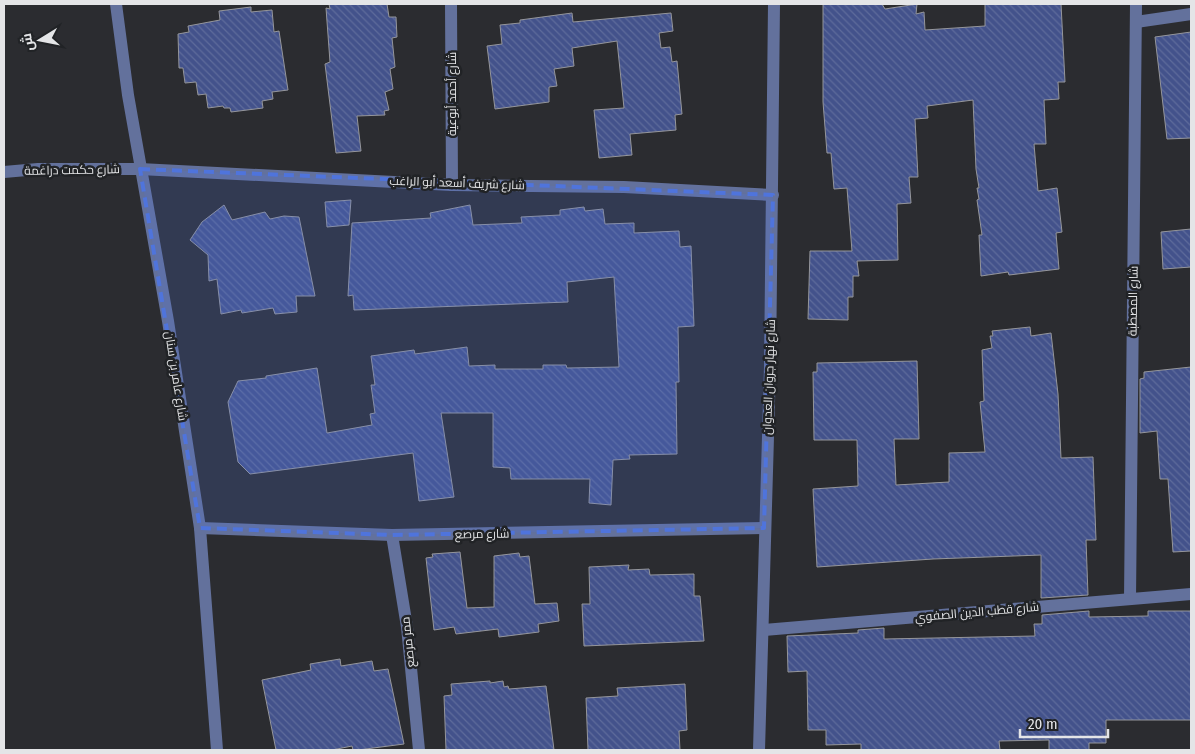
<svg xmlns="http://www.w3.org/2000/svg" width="1195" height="754" viewBox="0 0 1195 754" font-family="'Fira Sans Condensed',Cairo,sans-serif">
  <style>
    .building { fill: url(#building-back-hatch); stroke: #95969b }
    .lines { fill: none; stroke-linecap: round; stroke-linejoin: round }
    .minor { stroke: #63719c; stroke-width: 12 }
    .marked { fill: #4f74dc; fill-opacity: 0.2; stroke: #4f74dc; stroke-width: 4; stroke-dasharray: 10 6; stroke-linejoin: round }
    .labels { text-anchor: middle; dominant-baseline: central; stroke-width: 5; stroke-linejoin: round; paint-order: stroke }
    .street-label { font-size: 12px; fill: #e4e5e7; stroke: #212326 }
  </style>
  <defs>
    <pattern id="building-back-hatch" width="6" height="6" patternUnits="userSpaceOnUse" patternTransform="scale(1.25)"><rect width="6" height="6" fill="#43528b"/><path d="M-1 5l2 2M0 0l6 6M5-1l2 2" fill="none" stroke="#5e6b9b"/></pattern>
  </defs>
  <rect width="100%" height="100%" fill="#2b2c30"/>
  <g class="building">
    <polygon points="329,4 387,4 389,17 396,17 397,37 392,38 395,67 390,69 393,89 385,92 389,110 384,111 385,115 357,116 361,151 336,153 325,64 330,62 326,8 330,9"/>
    <polygon points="823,4 882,4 885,9 917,4 916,14 924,12 925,30 985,26 985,4 1061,4 1065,82 1058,82 1059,99 1044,100 1046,144 1034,144 1038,191 1057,188 1062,232 1056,233 1059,269 1009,275 1008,272 981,276 979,235 982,235 977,200 979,199 977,188 979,188 976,169 973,100 927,106 928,118 915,119 918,177 909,177 911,203 897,204 898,260 857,261 859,276 853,276 853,297 848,297 848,320 808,319 810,251 852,251 847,188 834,189 831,153 827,153 823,102"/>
    <polygon points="251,7 251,12 272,10 274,32 279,31 288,90 272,92 273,99 262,101 263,108 231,112 230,108 224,108 223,106 208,108 206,94 198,95 196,82 185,83 183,68 179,68 178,34 189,32 188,26 220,20 219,11"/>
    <polygon points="572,13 573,22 671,13 673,31 659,33 661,48 670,47 672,62 677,61 682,114 675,115 676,130 630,134 632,155 599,158 594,110 624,108 617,41 572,48 574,66 554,69 557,86 549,87 549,102 495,109 487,46 502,44 500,25 520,23 520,20"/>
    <polygon points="1191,32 1191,138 1167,139 1155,37"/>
    <polygon points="351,200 349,225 327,227 325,202"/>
    <polygon points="224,205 232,220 265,212 270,219 284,216 299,217 315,296 296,296 297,312 275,314 273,308 242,313 241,310 221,314 217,279 209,281 208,255 190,240 202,222"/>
    <polygon points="470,205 473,225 522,223 521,217 560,215 560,210 584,207 585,211 603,209 605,224 634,223 634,233 679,231 680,247 691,246 694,326 678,327 679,382 676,382 677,454 629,455 630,459 613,460 611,505 589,503 590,479 511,479 510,468 493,467 493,413 441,413 454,497 419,501 413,453 250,474 238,462 228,402 238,381 266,378 266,376 317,368 327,433 372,425 370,414 375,413 371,385 375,385 371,356 414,350 415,354 467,347 469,366 495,365 495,369 543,369 543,365 566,365 567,368 619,367 614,277 567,282 568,302 354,310 353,295 348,296 352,223 431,218 430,213"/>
    <polygon points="1191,229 1191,267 1163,269 1161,232"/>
    <polygon points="1030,327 1031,336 1051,333 1058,394 1061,458 1093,457 1096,540 1086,540 1088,595 1041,598 1041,555 933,559 817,567 813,489 858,486 857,440 814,440 813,372 817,372 817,363 917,361 919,439 894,439 896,485 949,482 949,453 985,452 980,402 984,401 982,350 992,348 990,336 993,336 992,331"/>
    <polygon points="1191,367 1191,551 1173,552 1168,479 1160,479 1157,431 1140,433 1140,379 1144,378 1144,372"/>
    <polygon points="460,552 467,608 494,607 494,556 519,553 520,557 529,556 535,604 557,603 559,621 538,624 539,632 499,637 498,629 456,634 454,627 434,630 426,558 433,557 432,554"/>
    <polygon points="629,565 628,570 649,569 650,575 694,574 694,596 700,596 704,641 584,646 582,604 590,604 589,567"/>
    <polygon points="1089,611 1089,617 1148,616 1148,611 1191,611 1191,720 1106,720 1106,743 1089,743 1089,750 1049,750 1049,740 999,741 1000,750 861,750 861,744 826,745 826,730 808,730 807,671 788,672 787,636 858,633 858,630 884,628 884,639 1035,636 1034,624 1042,624 1042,615"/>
    <polygon points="340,659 341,666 372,661 374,671 388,669 404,744 358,750 353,750 352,746 332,750 276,750 262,680 311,670 310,664"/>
    <polygon points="490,681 490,683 503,681 504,687 508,686 509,689 546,686 554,750 446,750 444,696 452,695 451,684"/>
    <polygon points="685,684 687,730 679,731 680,750 588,750 586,698 618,696 617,688"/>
  </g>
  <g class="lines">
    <g class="minor">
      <polyline points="116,4 128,95 168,321 200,528 217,750"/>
      <polyline points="451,4 452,185"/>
      <polyline points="1136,22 1191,14"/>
      <polyline points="4,172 38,169 140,169 452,185 624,187 773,195"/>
      <polyline points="200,528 392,535 764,528"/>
      <polyline points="392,535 407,627 419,750"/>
      <polyline points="1130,599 1136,4"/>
      <polyline points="764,630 1191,594"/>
      <polyline points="759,750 770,367 774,4"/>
    </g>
  </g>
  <path class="marked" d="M140,169L773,195L764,528L392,535L200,528Z"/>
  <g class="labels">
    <g class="street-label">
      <text transform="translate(452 94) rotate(-90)">شارع أحمد أبوعية</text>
      <text transform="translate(72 170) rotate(-1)">شارع حكمت دراغمة</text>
      <text transform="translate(457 183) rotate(2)">شارع شريف أسعد أبو الراغب</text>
      <text transform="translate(1133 301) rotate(-89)">شارع المصطبة</text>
      <text transform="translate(176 376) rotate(81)">شارع عامر بن سنان</text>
      <text transform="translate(769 377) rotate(-88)">شارع نهار جروان العدوان</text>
      <text transform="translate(482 534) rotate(-1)">شارع مرصع</text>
      <text transform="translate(977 612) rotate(-5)">شارع قطب الدين الصفوي</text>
      <text transform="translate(408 642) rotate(-96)">ممر مرصع</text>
    </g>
  </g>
  <rect width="1195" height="754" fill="none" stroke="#e4e5e7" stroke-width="10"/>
  <g transform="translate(40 40) rotate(260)" stroke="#212326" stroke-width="4" paint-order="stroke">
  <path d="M0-4L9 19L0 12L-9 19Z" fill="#e4e5e7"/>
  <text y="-8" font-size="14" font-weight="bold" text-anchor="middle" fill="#e4e5e7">ش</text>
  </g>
  <path d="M1020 729v8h88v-8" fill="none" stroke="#e4e5e7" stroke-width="2.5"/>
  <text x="1028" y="729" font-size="15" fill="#e4e5e7" stroke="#212326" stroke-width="4" paint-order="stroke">20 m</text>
</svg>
